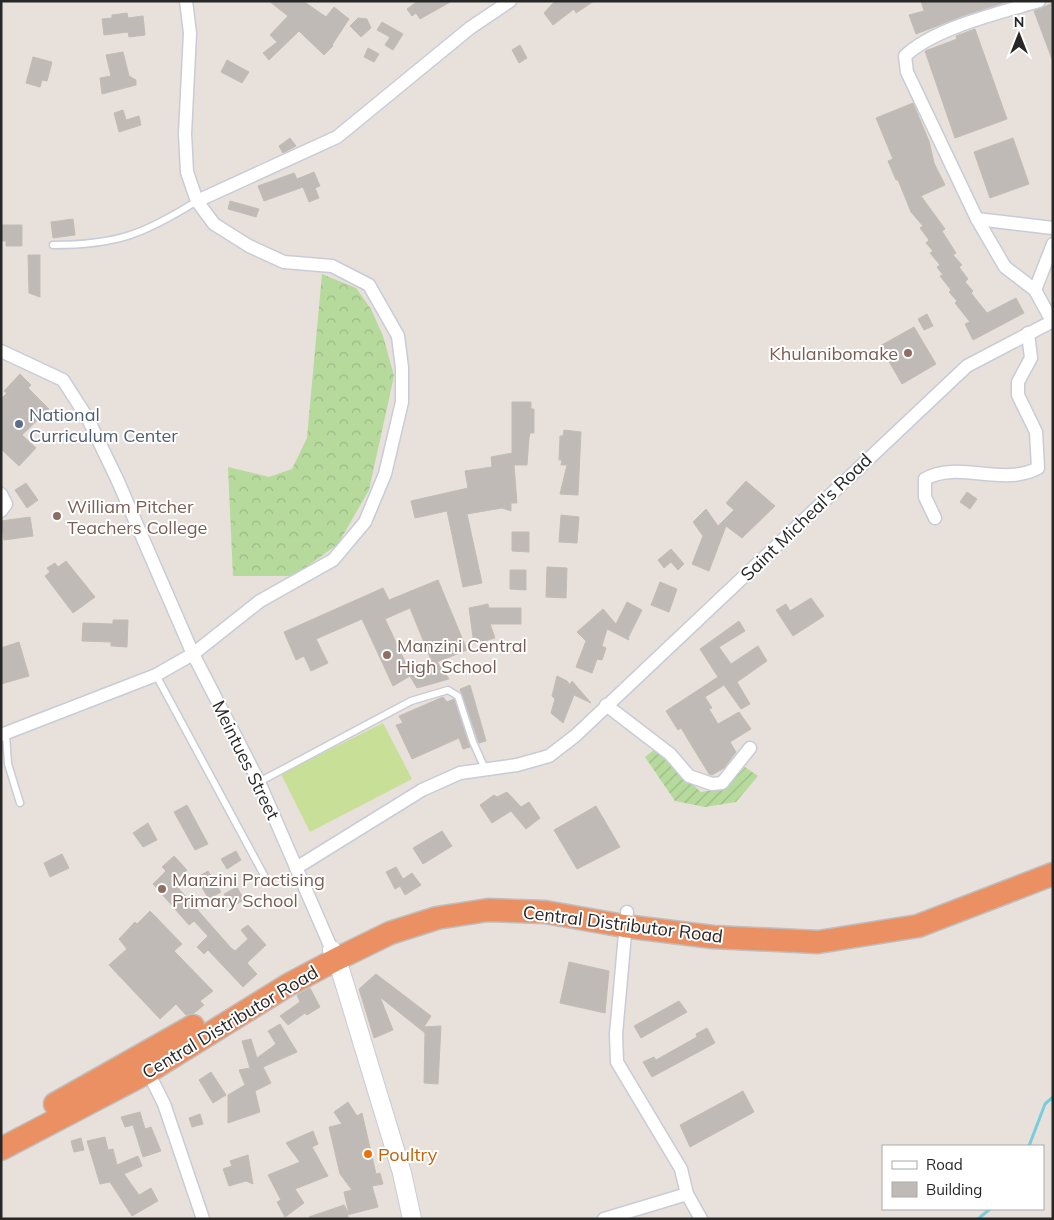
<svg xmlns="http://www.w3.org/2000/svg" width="1054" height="1220" viewBox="0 0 1054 1220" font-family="Mulish,sans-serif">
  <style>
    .forest { fill: url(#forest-crowns) }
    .garden { fill: url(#garden-furrows) }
    .pitch { fill: #c8df98 }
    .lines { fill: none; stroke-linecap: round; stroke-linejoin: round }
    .stream { stroke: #77cddf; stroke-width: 3 }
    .building { fill: #c0bab6; stroke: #c3bcb4; fill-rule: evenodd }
    .lane-casing { stroke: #c8ccd7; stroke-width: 9 }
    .street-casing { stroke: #c8ccd7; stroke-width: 15 }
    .secondary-casing { stroke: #c8ccd7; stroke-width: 20 }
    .highway-casing { stroke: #bebebe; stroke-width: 25 }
    .lane { stroke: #fff; stroke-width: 6 }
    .street { stroke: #fff; stroke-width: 12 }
    .secondary { stroke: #fff; stroke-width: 18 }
    .highway { stroke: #eb9062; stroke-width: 22 }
    .education-dot { fill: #8d6e63; stroke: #fff; stroke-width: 2 }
    .service-dot { fill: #5c6f8a; stroke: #fff; stroke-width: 2 }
    .food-dot { fill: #e8710a; stroke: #fff; stroke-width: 2 }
    .labels { text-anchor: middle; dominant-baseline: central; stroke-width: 4; stroke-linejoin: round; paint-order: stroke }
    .education-label { font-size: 18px; fill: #785e54; stroke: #fff; text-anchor: start }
    .service-label { font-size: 18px; fill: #4e5e75; stroke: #fff; text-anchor: start }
    .street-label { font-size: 18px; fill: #272727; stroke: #fff }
    .food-label { font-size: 18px; fill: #c56008; stroke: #fff; text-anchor: start }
  </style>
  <defs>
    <pattern id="forest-crowns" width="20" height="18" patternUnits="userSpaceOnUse" patternTransform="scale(1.25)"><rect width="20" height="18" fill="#b6d99c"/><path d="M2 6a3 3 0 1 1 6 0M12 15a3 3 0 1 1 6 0" fill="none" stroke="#9cba86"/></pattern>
    <pattern id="garden-furrows" width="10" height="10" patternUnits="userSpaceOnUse" patternTransform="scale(1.25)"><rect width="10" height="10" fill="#b6d99c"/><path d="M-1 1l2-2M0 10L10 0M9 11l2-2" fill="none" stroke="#9cba86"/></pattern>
  </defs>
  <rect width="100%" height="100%" fill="#e8e0da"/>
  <polygon class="forest" points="322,274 356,288 371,309 383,336 394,376 369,490 338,544 294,576 233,576 228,467 269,477 292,469 307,438"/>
  <path class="garden" d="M654,750L701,792C723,789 730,783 745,767L758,776L736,802L705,807L675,801L645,757Z"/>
  <polygon class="pitch" points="383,723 412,779 310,832 281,774"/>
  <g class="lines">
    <g class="stream">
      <polyline points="1029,1146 1045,1104 1053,1097"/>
      <polyline points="978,1219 990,1209"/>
    </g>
  </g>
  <g class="building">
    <polygon points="269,1 303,1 326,17 334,7 349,19 332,45 333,46 324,55 299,31 269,60 263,53 277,42 270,35 288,16"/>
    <polygon points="418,1 452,1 420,19 416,13 412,16 407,9"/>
    <polygon points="555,1 594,1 576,13 574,9 553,25 544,13"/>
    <polygon points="921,1 1009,1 965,15 916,34 909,15 924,11"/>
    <polygon points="1053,3 1053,59 1052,59 1034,11"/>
    <polygon points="127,13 128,18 143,16 145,35 129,37 128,32 104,35 102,19 112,18 112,15"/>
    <polygon points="358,18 367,19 371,28 361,37 350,26"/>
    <polygon points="382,22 403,34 393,50 385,45 390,37 377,30"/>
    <polygon points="975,29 1007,119 955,138 925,51 957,39 956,36"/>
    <polygon points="520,45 527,58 519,63 512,50"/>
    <polygon points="368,48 379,54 374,62 364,57"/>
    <polygon points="123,52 129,76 136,80 136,85 102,94 100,78 111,76 106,55"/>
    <polygon points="33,57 52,62 47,81 42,80 40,87 26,83"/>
    <polygon points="227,60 249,72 242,83 221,72"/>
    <polygon points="913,103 929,141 934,163 945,185 921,196 945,229 942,231 956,253 953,255 962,265 959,267 968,279 965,282 973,291 971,293 987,313 1016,298 1024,313 973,340 965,324 970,322 955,303 957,301 949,292 951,290 940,276 943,275 937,267 940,265 930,253 933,251 926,243 929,240 920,228 923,226 911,212 898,180 896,180 888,161 893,159 876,118"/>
    <polygon points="123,110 126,120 139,116 141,125 119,132 114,113"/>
    <polygon points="290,138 296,146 283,153 279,146"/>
    <polygon points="1013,138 1029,184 990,198 974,152"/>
    <polygon points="314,172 320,186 315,188 319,198 309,202 303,187 264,201 258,186 294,173 297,179"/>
    <polygon points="230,201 259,209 256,217 228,209"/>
    <polygon points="73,219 75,235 53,238 51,222"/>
    <polygon points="1,225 22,225 22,246 6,246 6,241 1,241"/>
    <polygon points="28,255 40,255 40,297 29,293"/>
    <polygon points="927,314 933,326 924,330 918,319"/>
    <polygon points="914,327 936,364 902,384 880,346"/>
    <polygon points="20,374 31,385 28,388 49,409 22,435 36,448 19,466 1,449 1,399 7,393 4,391"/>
    <polygon points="512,402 531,402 531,409 534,409 534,433 530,433 529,438 527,465 514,465 517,503 511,503 511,511 502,508 467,514 482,583 463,587 447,511 415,518 411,501 468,488 465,471 492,467 491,457 512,453"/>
    <polygon points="564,430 581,432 578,495 560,494 567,465 561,465 562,460 559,460 560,436 563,436"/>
    <polygon points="746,481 775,506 742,538 726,526 709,571 692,564 703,536 693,522 706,509 718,526 734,510 726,503"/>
    <polygon points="26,483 38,500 27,508 15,490"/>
    <polygon points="967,492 977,499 970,509 960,502"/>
    <polygon points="561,515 579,517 577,543 559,542"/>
    <polygon points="30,517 33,536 4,540 1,521"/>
    <polygon points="512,532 529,532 529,552 512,551"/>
    <polygon points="671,549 684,564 678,570 671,562 664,568 658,560"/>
    <polygon points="66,561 95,597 73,613 45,576 50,572 47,568 55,563 58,567"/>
    <polygon points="547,567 567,568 566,598 546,597"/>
    <polygon points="510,570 526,570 526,590 510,589"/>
    <path d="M438,580L467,650L437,662L449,679L417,688L410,676L393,686L362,619L316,639L328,663L311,671L304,656L296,660L284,632L383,588L389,600ZM410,608L432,662L408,668L385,619Z"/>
    <polygon points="660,582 677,589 669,612 651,605"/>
    <polygon points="811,598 824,616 793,636 776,610 786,604 790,611"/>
    <polygon points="627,602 642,610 628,638 629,640 607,629 602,646 606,648 602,660 597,659 592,673 576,667 586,641 577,632 603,609 616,624"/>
    <polygon points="488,604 489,608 521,608 521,624 490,624 495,638 474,644 469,608"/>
    <polygon points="113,620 128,620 127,647 111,646 111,642 82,641 83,623 113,624"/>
    <polygon points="739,621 745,631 719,647 731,664 758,646 767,661 737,682 750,704 741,709 724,685 705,697 712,708 709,709 718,724 739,712 751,729 730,742 736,752 724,768 712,775 709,774 681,728 678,730 666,711 718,677 700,649"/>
    <polygon points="19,642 29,676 1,684 1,648"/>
    <polygon points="557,676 567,681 570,685 572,681 591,703 574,695 563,723 551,713 555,699 552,696"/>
    <polygon points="470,685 486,741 479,743 460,689"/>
    <polygon points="443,697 447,702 454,699 470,747 463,749 459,738 412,759 396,725 403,723 399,716"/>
    <polygon points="507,792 521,807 529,802 540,818 526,829 511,811 492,823 480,805 494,795 497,797"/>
    <polygon points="187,805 208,844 195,850 174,812"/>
    <polygon points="596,806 620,847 577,869 554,830"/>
    <polygon points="148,823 157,840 143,847 133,833"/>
    <polygon points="442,831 452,846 423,864 413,848"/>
    <polygon points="236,851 241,860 227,869 221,859"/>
    <polygon points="62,854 69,868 50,877 44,863"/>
    <polygon points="174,856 187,870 173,882 231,948 235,951 248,939 241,930 248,925 266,945 247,963 257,974 243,987 208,950 204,954 197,947 208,936 194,921 189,925 153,884 166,871 162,867"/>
    <polygon points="396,867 403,879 412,873 421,885 405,895 400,886 395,889 386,872"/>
    <polygon points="208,871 221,892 209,899 196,878"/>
    <polygon points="237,887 244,900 231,907 224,894"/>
    <polygon points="150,911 182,944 174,951 213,991 200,1001 204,1005 194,1013 186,1015 176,1004 160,1019 109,965 127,949 119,939 135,922 137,924"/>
    <polygon points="569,962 609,971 605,1013 560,1003"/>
    <polygon points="376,974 431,1016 424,1027 441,1026 438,1084 424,1083 425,1033 380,997 393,1030 374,1038 359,989"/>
    <polygon points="310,988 320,1007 307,1015 305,1013 288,1025 280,1016 300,1002 297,995"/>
    <polygon points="679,1001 687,1012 641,1038 634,1026"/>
    <polygon points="280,1024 297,1052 263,1067 271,1083 255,1091 260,1112 228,1123 228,1095 245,1085 239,1070 250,1068 242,1041 251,1039 257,1058 276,1044 268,1031"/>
    <polygon points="707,1028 715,1043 652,1077 643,1062 654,1057 656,1060 697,1037 696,1034"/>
    <polygon points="211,1072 226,1095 213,1103 199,1080"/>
    <polygon points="743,1091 754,1112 690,1147 680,1125"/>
    <polygon points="348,1102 357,1116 362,1113 376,1174 380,1173 383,1184 372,1186 378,1207 347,1215 349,1219 309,1219 309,1217 344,1205 349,1214 344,1192 352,1190 340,1174 329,1127 342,1124 334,1112"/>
    <polygon points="140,1112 145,1129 151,1127 161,1151 143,1157 133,1125 125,1127 121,1117"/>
    <polygon points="200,1114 203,1124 192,1127 189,1118"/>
    <polygon points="313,1131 318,1144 312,1147 328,1176 295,1189 304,1203 285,1217 277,1202 281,1200 268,1175 300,1162 286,1143"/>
    <polygon points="105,1137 108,1150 113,1149 117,1165 138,1156 142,1166 124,1174 139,1195 151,1188 158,1201 132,1216 110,1182 100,1184 87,1141"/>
    <polygon points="81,1138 84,1150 74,1152 71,1141"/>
    <polygon points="248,1155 253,1184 246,1181 229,1186 223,1169 232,1166 230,1161"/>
  </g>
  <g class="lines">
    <defs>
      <g id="lane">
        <path d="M53,245C117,245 144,234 197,201"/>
        <polyline points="156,675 265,877"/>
        <polyline points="6,734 8,764 20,803"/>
        <polyline points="259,782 411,701 448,690 458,696 473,742 485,769"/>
      </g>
      <g id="street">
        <path d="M1039,1C999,13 934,28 905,56L907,72L977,219L1005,267L1035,290L1052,321"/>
        <polyline points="197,201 337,137 470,28 510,1"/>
        <polyline points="977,219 1053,228"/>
        <polyline points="1035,290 1053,244"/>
        <polyline points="1,351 63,380 88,419 117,479 193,654 259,782 332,950"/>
        <polyline points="1,494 6,504 1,511"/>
        <path d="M935,518L925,497V479C958,460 1003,487 1038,468L1036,432L1018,395V382L1031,358L1028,333"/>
        <polyline points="606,705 670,754 689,776 712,784 722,783 750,748"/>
        <polyline points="1,735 156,675 193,654 260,601 333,560 365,522 385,474 402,402 402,368 398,336 369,285 332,266 284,262 249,246 214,224 197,201 187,172 185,134 190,33 186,1"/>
        <polyline points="296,868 422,790 460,773 517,765 549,756 575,736 967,366 1053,321"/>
        <polyline points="627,912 616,1034 617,1062 681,1169 687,1194 701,1219"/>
        <polyline points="148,1072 164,1104 203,1219"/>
        <polyline points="604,1219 687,1194"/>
      </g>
      <polyline id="secondary" points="332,950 337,959 402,1173 412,1219"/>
      <g id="highway">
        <polyline points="55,1104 193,1026"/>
        <polyline points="1,1149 148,1072 288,985 337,959 390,933 437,918 488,910 545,912 624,926 713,937 818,942 918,926 1053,874"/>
      </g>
    </defs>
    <use href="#lane" class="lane-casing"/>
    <use href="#street" class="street-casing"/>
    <use href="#secondary" class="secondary-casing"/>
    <use href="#highway" class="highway-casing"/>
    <use href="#lane" class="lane"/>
    <use href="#street" class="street"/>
    <use href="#secondary" class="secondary"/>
    <use href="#highway" class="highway"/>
  </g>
  <g class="education-dot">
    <circle cx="908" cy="353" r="5"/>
    <circle cx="57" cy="516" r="5"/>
    <circle cx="387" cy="655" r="5"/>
    <circle cx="162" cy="889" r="5"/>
  </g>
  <circle class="service-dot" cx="19" cy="424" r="5"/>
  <circle class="food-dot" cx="368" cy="1154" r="5"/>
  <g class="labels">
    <g class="education-label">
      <text x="898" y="353" text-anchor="end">Khulanibomake</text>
      <text x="67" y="506">William Pitcher<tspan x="67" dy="21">Teachers College</tspan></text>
      <text x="397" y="645">Manzini Central<tspan x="397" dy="21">High School</tspan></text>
      <text x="172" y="879">Manzini Practising<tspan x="172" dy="21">Primary School</tspan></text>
    </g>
    <g class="service-label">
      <text x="29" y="414">National<tspan x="29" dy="21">Curriculum Center</tspan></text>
    </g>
    <g class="street-label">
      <text transform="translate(806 517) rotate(-44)">Saint Micheal's Road</text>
      <text transform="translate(246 760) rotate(64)">Meintues Street</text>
      <text transform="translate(623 924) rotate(7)">Central Distributor Road</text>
      <text transform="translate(230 1022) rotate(-31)">Central Distributor Road</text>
    </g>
    <g class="food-label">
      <text x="378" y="1154">Poultry</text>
    </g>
  </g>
  <rect width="1054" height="1220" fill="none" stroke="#272727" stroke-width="5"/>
  <rect x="882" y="1145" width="162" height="65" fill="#ffffff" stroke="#a9a9a9"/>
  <rect x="892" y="1161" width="25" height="8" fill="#ffffff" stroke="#a9a9a9"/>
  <text x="926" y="1170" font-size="15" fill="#272727">Road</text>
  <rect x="892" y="1182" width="25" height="15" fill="#c0bab6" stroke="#a9a9a9"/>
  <text x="926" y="1195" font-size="15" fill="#272727">Building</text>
  <g transform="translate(1019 35)" stroke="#ffffff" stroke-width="4" paint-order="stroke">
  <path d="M0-4L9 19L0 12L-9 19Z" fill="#272727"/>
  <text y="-8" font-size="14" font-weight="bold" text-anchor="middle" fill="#272727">N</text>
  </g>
</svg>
